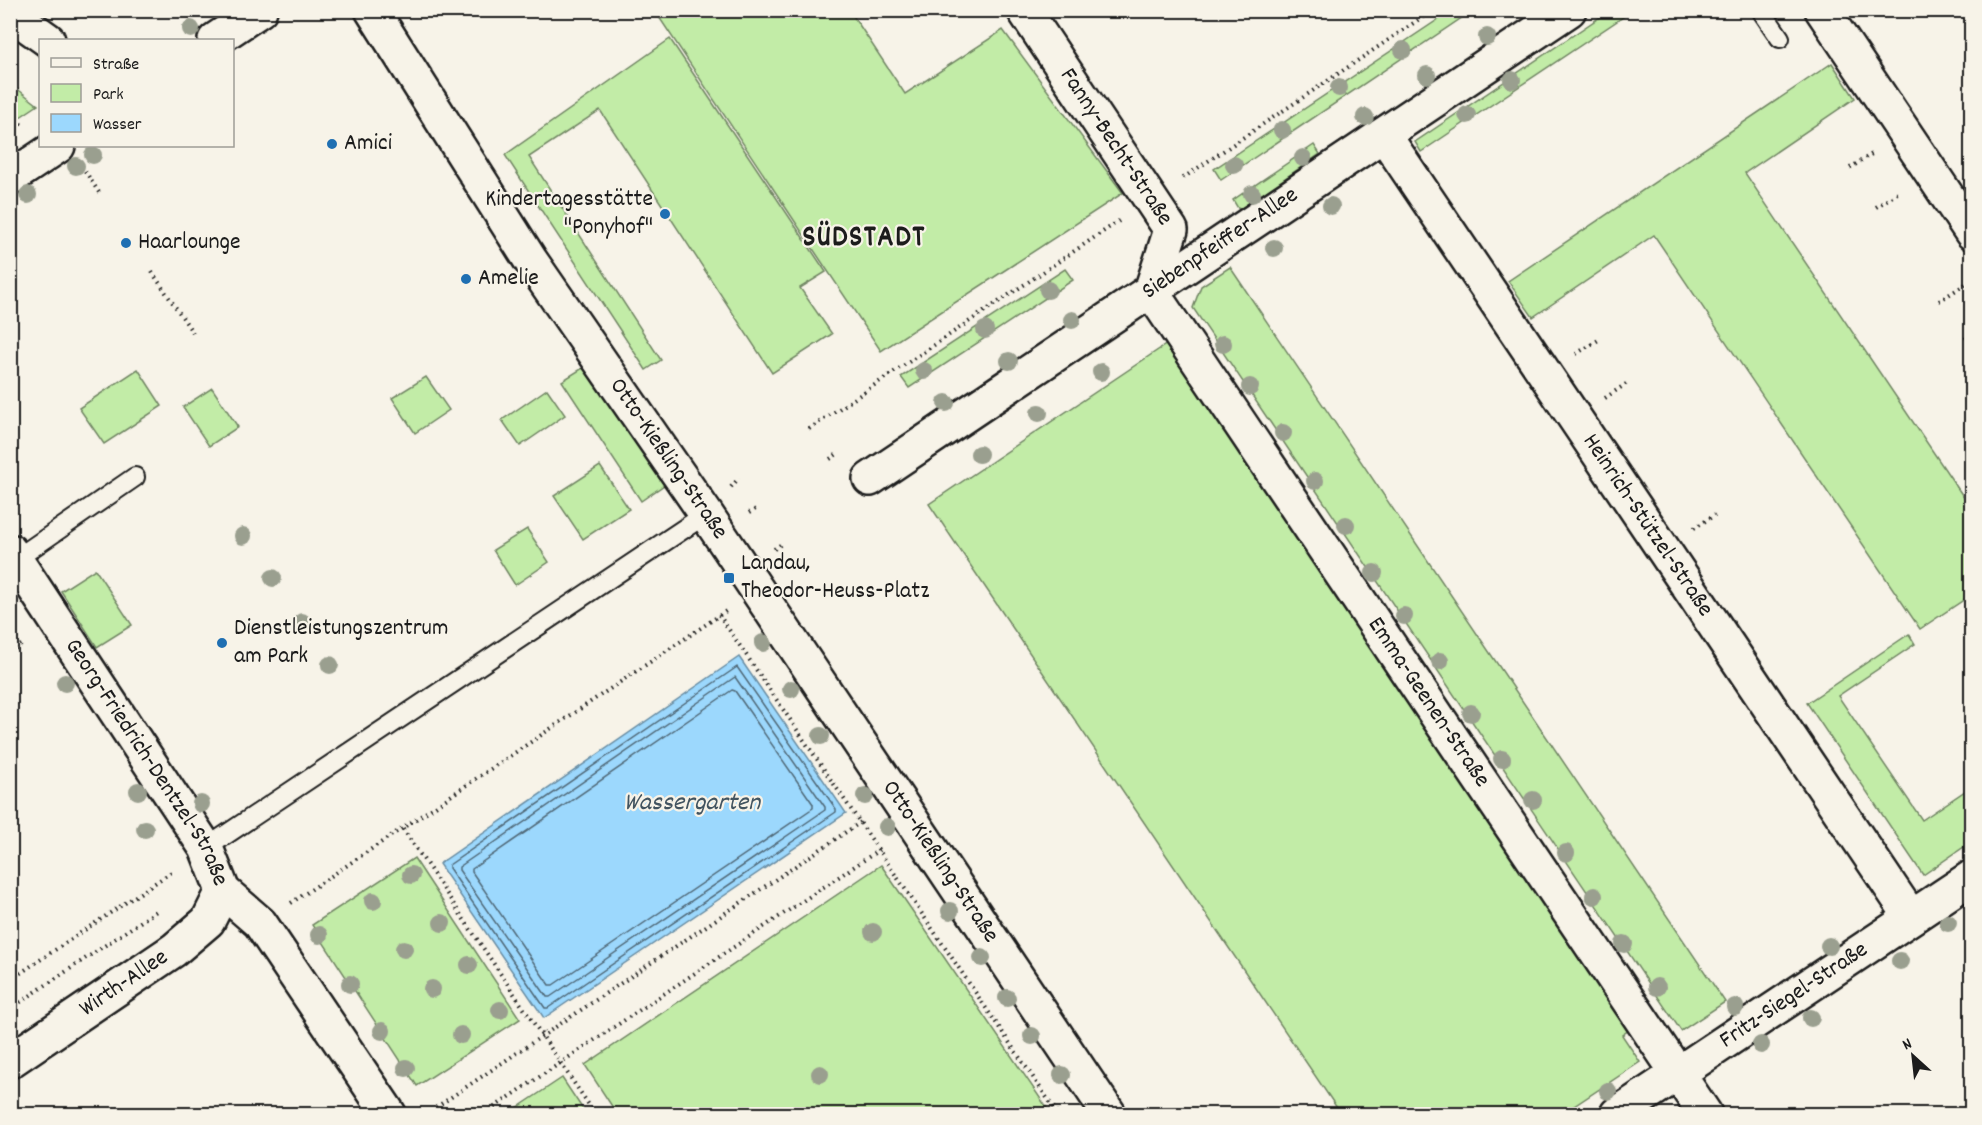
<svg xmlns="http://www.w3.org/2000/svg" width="1982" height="1125" viewBox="0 0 1982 1125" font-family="Dekko,sans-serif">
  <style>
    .green { fill: #c2eca7; stroke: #6f8462; stroke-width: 1.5 }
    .water { fill: #9cd8fd; stroke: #698da3; stroke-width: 1.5 }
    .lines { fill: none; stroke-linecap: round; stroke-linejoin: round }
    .shore { stroke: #4f6776; stroke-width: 1.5 }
    .lane-casing { stroke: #1c1c1c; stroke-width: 22 }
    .street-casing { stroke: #1c1c1c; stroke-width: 38 }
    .path { stroke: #1c1c1c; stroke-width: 4; stroke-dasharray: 1.5 4.5; stroke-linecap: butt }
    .lane { stroke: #f7f3e8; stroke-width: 18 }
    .street { stroke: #f7f3e8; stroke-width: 33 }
    .tree { fill: #9a9f8f }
    .poi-dot { fill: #1f6fb2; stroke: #f7f3e8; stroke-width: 2 }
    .labels { text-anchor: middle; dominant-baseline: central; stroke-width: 4.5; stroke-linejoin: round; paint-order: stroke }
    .poi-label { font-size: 24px; fill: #1c1c1c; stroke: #f7f3e8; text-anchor: start }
    .street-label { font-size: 24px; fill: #1c1c1c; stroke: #f7f3e8 }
    .water-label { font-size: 26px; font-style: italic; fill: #425460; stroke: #f7f3e8 }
    .district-label { font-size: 30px; font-weight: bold; letter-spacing: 1.5px; fill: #1c1c1c; stroke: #f7f3e8 }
  </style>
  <rect width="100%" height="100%" fill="#f7f3e8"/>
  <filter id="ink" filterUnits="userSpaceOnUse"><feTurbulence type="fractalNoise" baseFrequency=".0167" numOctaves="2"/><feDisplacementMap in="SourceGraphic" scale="12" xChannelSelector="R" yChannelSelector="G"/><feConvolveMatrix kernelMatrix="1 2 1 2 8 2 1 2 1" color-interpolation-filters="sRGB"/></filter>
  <g filter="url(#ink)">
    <g class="green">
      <polygon points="655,11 850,11 905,94 1003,30 1123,193 881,351"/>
      <polygon points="1451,11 1472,11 1221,180 1214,169"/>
      <polygon points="1609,11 1632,11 1421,152 1415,142"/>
      <polygon points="670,39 826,272 800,288 832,334 772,373 600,110 529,157 661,360 646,370 505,155"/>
      <polygon points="1832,63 1855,98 1745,173 1971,508 1971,595 1920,629 1654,235 1533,317 1508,281"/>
      <polygon points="11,84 38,105 11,123 10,123"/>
      <polygon points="1314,145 1320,154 1239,210 1233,200"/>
      <polygon points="1230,267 1725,1002 1681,1031 1193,308 1201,286"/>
      <polygon points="1065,269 1073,280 909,388 901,377"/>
      <polygon points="1167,344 1629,1030 1622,1035 1640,1062 1562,1114 1341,1114 929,504"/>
      <polygon points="586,366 664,485 641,501 562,381"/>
      <polygon points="138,369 162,406 104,444 79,408"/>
      <polygon points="426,377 449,410 415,433 392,398"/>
      <polygon points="212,388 238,427 209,446 183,407"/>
      <polygon points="547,389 565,415 520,446 502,420"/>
      <polygon points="600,466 629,509 583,539 554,496"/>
      <polygon points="527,529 549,562 515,585 493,550"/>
      <polygon points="95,569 132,625 97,647 61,591"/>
      <polygon points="1909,634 1915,644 1838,696 1922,820 1971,787 1971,842 1923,875 1807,703"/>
      <polygon points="414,858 520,1019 417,1086 312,925"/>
      <polygon points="881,865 1051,1114 617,1114 585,1065"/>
      <polygon points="562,1078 586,1114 508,1114"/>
    </g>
    <polygon class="water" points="739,657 846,813 544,1018 439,864"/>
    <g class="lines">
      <g class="shore">
        <polygon points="737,667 836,809 836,812 548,1008 545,1008 449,868 449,865"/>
        <polygon points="735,677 825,807 825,810 550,997 547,997 459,870 459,867"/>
        <polygon points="732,690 735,691 813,804 813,808 553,985 549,985 472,872 472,869"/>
      </g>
      <defs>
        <g id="lane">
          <polyline points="1761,10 1780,38"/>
          <polyline points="16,559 135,477"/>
          <polyline points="206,848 706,514"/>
        </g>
        <g id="street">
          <path id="s1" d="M372,10L531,261L706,514L1109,1114"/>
          <path id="s2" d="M1024,10L1171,230L1151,291L1705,1114"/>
          <polyline points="1822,10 1972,233"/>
          <polyline points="10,13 48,40"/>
          <polyline points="215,40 260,10"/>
          <path id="s3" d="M1384,135L1911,917"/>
          <polyline points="10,178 58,146"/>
          <path id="s4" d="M870,479L1569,10"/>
          <path id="s5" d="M10,551L206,848L223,891L260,923L389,1114"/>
          <path id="s6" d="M10,1061L174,950L208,921L223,891"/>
          <path id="s7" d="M1617,1114L1972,877"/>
        </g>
      </defs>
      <use href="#lane" class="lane-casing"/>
      <use href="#street" class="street-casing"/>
      <g class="path">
        <polyline points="10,118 23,125"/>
        <polyline points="1850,168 1872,154"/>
        <polyline points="85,171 100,194"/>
        <polyline points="1183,178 1433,10"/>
        <polyline points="1876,207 1899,192"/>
        <polyline points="152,272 193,333"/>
        <polyline points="1939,301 1972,280"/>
        <polyline points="1965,339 1972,334"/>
        <polyline points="1576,354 1600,339"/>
        <polyline points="1605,398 1629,382"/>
        <polyline points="809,429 1119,221"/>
        <polyline points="830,459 839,453"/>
        <polyline points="731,487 739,478"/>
        <polyline points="749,513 759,507"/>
        <polyline points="1694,528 1715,515"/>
        <polyline points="774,549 783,543"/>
        <polyline points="789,568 796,562"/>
        <polyline points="719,615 1058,1114"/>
        <polyline points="10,652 24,643"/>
        <polyline points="403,829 595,1114"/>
        <polyline points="291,903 726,611"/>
        <polyline points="10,980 173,871"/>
        <polyline points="10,1009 158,910"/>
        <polyline points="426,1114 861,822"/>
        <polyline points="484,1114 879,850"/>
      </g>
      <use href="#lane" class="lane"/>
      <use href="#street" class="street"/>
    </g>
    <g class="tree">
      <circle cx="191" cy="29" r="9"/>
      <circle cx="1487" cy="37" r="9"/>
      <circle cx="1403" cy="50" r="9"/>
      <circle cx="1427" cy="75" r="9"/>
      <circle cx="1512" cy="80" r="9"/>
      <circle cx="1339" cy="88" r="9"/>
      <circle cx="1467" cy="115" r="9"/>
      <circle cx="1365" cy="117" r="9"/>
      <circle cx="1282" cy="130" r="9"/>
      <circle cx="93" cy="155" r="9"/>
      <circle cx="1303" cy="158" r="9"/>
      <circle cx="1234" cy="165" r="9"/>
      <circle cx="76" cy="166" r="9"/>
      <circle cx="1252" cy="194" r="9"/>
      <circle cx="28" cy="195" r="9"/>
      <circle cx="1331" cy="206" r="9"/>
      <circle cx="1274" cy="248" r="9"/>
      <circle cx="1048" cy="290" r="9"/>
      <circle cx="1072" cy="320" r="9"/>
      <circle cx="985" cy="330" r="9"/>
      <circle cx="1223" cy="344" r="9"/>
      <circle cx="1009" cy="361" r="9"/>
      <circle cx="924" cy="371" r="9"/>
      <circle cx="1101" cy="372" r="9"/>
      <circle cx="1250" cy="387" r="9"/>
      <circle cx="946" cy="403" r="9"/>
      <circle cx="1039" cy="413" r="9"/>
      <circle cx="1283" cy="433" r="9"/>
      <circle cx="979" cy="454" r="9"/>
      <circle cx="1315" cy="481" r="9"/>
      <circle cx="1346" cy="525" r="9"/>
      <circle cx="243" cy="536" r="9"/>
      <circle cx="1374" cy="573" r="9"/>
      <circle cx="273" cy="578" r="9"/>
      <circle cx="1404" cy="616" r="9"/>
      <circle cx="302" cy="622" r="9"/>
      <circle cx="763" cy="643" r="9"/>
      <circle cx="1440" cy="661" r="9"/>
      <circle cx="330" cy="665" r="9"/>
      <circle cx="65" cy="683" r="9"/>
      <circle cx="791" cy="689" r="9"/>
      <circle cx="1471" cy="713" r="9"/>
      <circle cx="821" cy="736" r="9"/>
      <circle cx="1502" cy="759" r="9"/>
      <circle cx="138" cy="791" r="9"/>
      <circle cx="865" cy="796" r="9"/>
      <circle cx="1533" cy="800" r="9"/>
      <circle cx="201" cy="804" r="9"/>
      <circle cx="887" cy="827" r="9"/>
      <circle cx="145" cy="829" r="9"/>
      <circle cx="1566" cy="853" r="9"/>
      <circle cx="411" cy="875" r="9"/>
      <circle cx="1594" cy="896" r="9"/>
      <circle cx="373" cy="901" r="9"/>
      <circle cx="950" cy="911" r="9"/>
      <circle cx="442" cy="923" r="9"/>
      <circle cx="1948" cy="923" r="9"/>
      <circle cx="873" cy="932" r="9"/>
      <circle cx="319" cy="935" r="9"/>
      <circle cx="1624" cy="944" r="9"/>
      <circle cx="1829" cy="946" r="9"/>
      <circle cx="404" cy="949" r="9"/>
      <circle cx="982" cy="958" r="9"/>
      <circle cx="1900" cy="961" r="9"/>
      <circle cx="469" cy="965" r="9"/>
      <circle cx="350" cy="984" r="9"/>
      <circle cx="1657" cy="987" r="9"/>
      <circle cx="432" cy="989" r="9"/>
      <circle cx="1007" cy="998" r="9"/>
      <circle cx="1735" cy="1007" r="9"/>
      <circle cx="500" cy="1010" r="9"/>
      <circle cx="1811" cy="1018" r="9"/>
      <circle cx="382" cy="1031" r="9"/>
      <circle cx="461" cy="1035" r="9"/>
      <circle cx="1032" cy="1036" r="9"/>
      <circle cx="1761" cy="1045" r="9"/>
      <circle cx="406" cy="1068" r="9"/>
      <circle cx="820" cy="1074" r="9"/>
      <circle cx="1062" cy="1075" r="9"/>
      <circle cx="1608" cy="1091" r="9"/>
    </g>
  </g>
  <g class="poi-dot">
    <circle cx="332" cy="144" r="6"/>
    <circle cx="665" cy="214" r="6"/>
    <circle cx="126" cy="243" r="6"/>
    <circle cx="466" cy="279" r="6"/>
    <rect x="723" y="572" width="12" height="12" rx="3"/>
    <circle cx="222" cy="643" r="6"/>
  </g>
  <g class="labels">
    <g class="poi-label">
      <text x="344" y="144">Amici</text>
      <text x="653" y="200" text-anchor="end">Kindertagesstätte<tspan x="653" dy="28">"Ponyhof"</tspan></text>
      <text x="138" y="243">Haarlounge</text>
      <text x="478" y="279">Amelie</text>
      <text x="741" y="564">Landau,<tspan x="741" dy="28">Theodor-Heuss-Platz</tspan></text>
      <text x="234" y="629">Dienstleistungszentrum<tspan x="234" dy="28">am Park</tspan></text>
    </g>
    <g class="street-label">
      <text stroke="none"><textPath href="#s2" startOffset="165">Fanny-Becht-Straße</textPath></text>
      <text stroke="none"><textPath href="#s4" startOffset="422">Siebenpfeiffer-Allee</textPath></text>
      <text stroke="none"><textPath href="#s1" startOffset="538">Otto-Kießling-Straße</textPath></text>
      <text stroke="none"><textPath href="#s3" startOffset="471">Heinrich-Stützel-Straße</textPath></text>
      <text stroke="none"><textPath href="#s2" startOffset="825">Emma-Geenen-Straße</textPath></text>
      <text stroke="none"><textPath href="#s5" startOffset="252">Georg-Friedrich-Dentzel-Straße</textPath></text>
      <text stroke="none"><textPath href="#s1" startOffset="1024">Otto-Kießling-Straße</textPath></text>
      <text stroke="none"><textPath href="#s6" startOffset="138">Wirth-Allee</textPath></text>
      <text stroke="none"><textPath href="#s7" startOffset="213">Fritz-Siegel-Straße</textPath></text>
    </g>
    <g class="water-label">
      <text x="692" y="803">Wassergarten</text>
    </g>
    <g class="district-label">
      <text x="864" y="239">SÜDSTADT</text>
    </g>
  </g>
  <rect width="1982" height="1125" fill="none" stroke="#f7f3e8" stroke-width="36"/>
  <rect x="18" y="18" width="1946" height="1089" fill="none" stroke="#1c1c1c" stroke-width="2" filter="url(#ink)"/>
  <rect x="39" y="39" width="195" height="108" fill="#f7f3e8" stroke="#9f9d96" stroke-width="1.5"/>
  <rect x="51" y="58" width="30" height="9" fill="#f7f3e8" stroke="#9f9d96" stroke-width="1.5"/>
  <text x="93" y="69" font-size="18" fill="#1c1c1c">Straße</text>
  <rect x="51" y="84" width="30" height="18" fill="#c2eca7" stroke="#9f9d96" stroke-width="1.5"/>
  <text x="93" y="99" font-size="18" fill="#1c1c1c">Park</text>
  <rect x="51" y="114" width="30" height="18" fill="#9cd8fd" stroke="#9f9d96" stroke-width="1.5"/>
  <text x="93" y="129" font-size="18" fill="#1c1c1c">Wasser</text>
  <g transform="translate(1913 1056) rotate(333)" stroke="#f7f3e8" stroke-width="4.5" paint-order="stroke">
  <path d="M0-4.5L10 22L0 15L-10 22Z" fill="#1c1c1c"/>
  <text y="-9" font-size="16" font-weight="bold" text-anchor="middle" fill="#1c1c1c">N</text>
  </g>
</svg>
